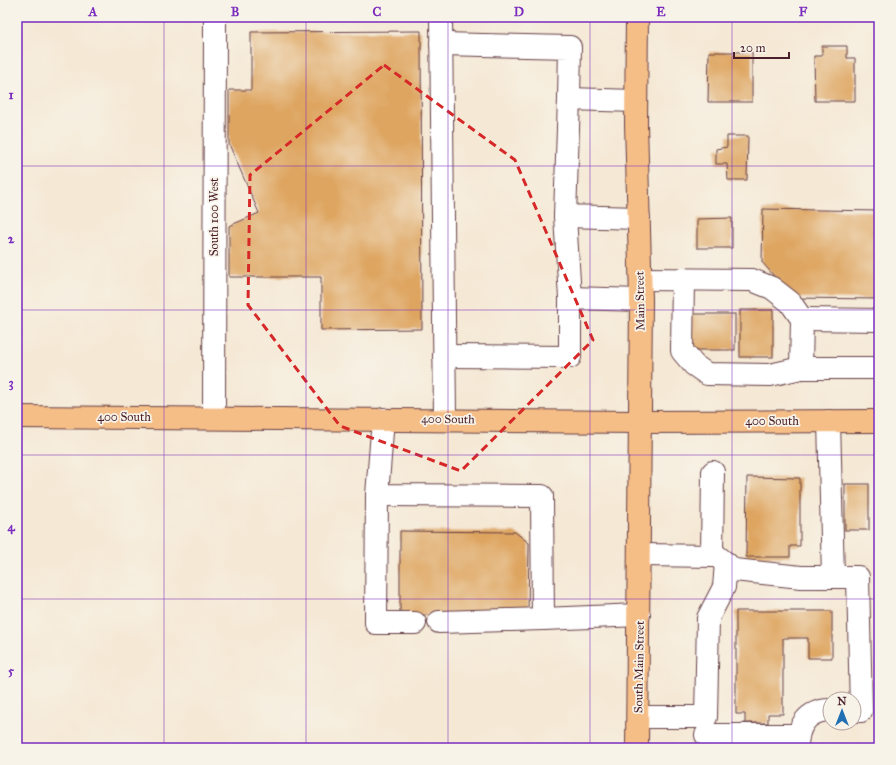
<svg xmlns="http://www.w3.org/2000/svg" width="896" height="765" viewBox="0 0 896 765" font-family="'IM FELL Great Primer',serif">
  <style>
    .building { fill: #dea560 }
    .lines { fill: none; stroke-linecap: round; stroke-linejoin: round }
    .minor-casing { stroke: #643d44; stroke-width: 24 }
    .major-casing { stroke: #643d44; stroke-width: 24 }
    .minor { stroke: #fff; stroke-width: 22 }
    .major { stroke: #f6be87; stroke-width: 22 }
    .marked { fill: none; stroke: #d62828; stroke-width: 3; stroke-dasharray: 8 5; stroke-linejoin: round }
    .grid { fill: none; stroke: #7b2cbf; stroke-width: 1; stroke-opacity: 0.55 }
    .labels { text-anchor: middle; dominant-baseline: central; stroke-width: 3.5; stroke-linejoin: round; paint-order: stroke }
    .street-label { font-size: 12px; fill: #4a1f2b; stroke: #f7f3e8 }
    .neatline { fill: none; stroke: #7b2cbf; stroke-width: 1.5 }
    .grid-label { font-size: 13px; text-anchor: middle; font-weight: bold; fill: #7b2cbf }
  </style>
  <rect width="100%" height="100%" fill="#f7f3e8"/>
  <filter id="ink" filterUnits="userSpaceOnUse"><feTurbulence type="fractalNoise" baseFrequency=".025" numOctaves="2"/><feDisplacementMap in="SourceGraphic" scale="8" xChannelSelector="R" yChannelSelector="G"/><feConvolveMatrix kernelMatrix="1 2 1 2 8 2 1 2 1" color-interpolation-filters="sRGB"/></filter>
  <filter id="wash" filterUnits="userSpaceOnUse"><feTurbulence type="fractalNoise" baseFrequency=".012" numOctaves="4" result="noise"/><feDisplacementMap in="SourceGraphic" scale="16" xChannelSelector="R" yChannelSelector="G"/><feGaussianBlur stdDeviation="0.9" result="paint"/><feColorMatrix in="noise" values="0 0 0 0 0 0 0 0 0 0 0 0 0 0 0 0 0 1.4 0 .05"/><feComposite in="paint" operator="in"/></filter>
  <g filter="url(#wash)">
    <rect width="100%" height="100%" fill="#f5e8d4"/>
    <g id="blocks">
      <g class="building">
        <polygon points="421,31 422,329 321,330 321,277 229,277 229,226 259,213 229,144 229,90 251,90 251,32"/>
        <polygon points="822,46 847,46 847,58 855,58 855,101 815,101 814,56 822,56"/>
        <polygon points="709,52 752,52 752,102 708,102"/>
        <polygon points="727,136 748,136 747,180 728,180 727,164 716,164 716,149 727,147"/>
        <polygon points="763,209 879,211 879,299 793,298 762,262"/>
        <polygon points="732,218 732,248 697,248 697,219"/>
        <rect x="740" y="310" width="33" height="47"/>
        <rect x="687" y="314" width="48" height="36"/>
        <polygon points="747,477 800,478 800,546 790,546 790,557 746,557"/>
        <rect x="845" y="484" width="24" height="46"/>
        <polygon points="400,531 515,532 529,543 528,616 400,615"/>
        <polygon points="736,611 832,611 832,658 808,658 808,638 783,638 783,714 768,714 768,723 745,723 745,714 736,714"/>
      </g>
    </g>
  </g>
  <g filter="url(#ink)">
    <use href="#blocks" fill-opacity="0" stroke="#643d44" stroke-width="1"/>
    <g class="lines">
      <defs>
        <g id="minor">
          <polyline points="441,17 445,419"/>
          <polyline points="441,44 570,47 569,99"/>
          <polyline points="636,101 569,99 565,216 639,218"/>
          <polyline points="565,216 570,298"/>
          <polyline points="641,279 752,280 772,288 790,302 802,319 801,368"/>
          <polyline points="683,279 682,351 694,365 707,374 770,375 801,368 879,368"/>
          <polyline points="802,319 879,320"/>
          <polyline points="444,356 570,357 570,298 641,300"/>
          <polyline points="214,417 215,17"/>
          <polyline points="383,419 377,495 542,496 543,619 639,615"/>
          <polyline points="377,495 376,623 415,623"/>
          <polyline points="640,555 717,556 734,570 801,577 833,577 829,421"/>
          <polyline points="712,556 713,472"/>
          <polyline points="833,577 858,577 861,711 854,711"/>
          <polyline points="439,622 543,619"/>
          <polyline points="638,717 706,717 708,618 724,587 726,563"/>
          <polyline points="706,735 797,735"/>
          <path d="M797,748C797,727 807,710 830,710"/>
        </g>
        <g id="major">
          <polyline points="637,17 636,124 641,300 637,748"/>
          <polyline points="17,417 641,422 879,421"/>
        </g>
      </defs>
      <use href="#minor" class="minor-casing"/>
      <use href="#major" class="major-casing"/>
      <use href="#minor" class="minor"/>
      <use href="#major" class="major"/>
    </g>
  </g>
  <path class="marked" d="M384,65L515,160L593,340L461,471L340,426L248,305L250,175Z"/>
  <path class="grid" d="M164,17V748M306,17V748M448,17V748M590,17V748M732,17V748M17,166H879M17,310H879M17,455H879M17,599H879"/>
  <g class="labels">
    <g class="street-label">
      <text transform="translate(214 217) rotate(-90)">South 100 West</text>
      <text transform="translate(640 301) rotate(-91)">Main Street</text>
      <text x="124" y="417">400 South</text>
      <text transform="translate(448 419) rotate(1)">400 South</text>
      <text x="772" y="421">400 South</text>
      <text transform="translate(639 667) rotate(-89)">South Main Street</text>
    </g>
  </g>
  <rect width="896" height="765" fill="none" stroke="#f7f3e8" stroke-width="44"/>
  <g transform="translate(842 711)"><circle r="19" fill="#f7f3e8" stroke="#b29e9c"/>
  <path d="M0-3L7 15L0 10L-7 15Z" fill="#1f6fb2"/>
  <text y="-6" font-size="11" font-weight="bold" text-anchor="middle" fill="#4a1f2b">N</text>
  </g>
  <path d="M734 52v6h55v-6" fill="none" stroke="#4a1f2b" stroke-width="2"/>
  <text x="740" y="52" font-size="12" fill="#4a1f2b" stroke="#f7f3e8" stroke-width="3" paint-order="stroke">20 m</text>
  <rect x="22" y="22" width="852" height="721" class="neatline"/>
  <g class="grid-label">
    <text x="93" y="16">A</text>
    <text x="235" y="16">B</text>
    <text x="377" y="16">C</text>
    <text x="519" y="16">D</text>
    <text x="661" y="16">E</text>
    <text x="803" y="16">F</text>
    <text x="11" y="99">1</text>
    <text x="11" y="243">2</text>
    <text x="11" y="387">3</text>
    <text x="11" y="531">4</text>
    <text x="11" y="675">5</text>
  </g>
</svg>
